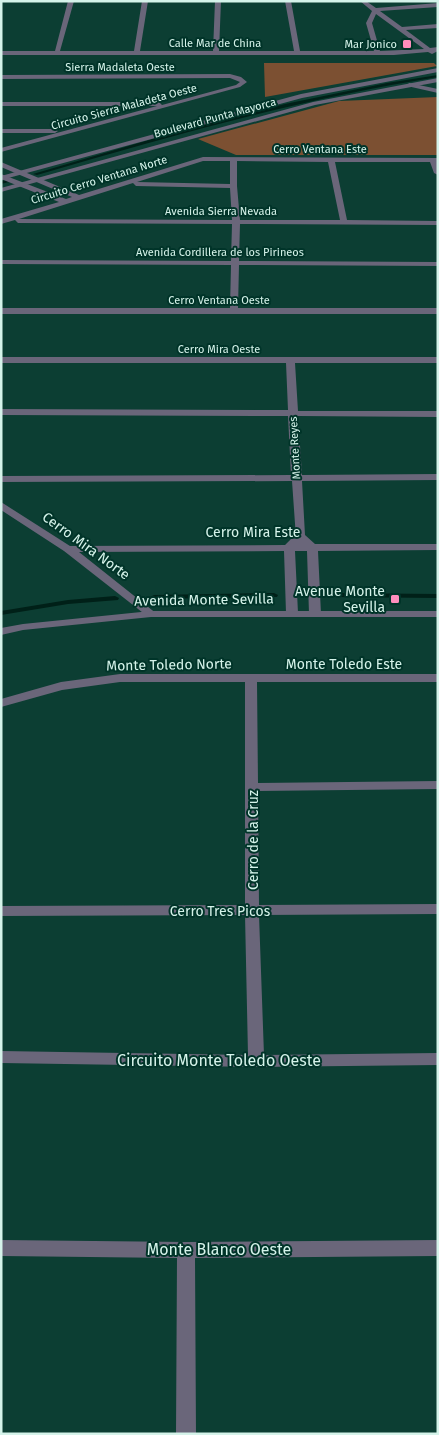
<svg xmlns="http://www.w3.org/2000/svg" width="439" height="1435" viewBox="0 0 439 1435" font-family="'Fira Sans',sans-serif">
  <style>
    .green { fill: #7c5032 }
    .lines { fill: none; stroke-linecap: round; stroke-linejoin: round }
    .stream { fill: #002018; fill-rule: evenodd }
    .minor { fill: #6a667a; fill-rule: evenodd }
    .tertiary { fill: #6a667a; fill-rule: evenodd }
    .poi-dot { fill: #fe8ebd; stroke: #003429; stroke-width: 2 }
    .labels { text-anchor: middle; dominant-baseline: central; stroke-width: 4; stroke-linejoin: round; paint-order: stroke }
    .far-street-label { font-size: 11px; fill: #d5f3ea; stroke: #003429 }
    .far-poi-label { font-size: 11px; fill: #d5f3ea; stroke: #003429; text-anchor: end }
    .street-label { font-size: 14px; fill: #d5f3ea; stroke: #003429 }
    .poi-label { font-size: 14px; fill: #d5f3ea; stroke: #003429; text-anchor: end }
    .near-street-label { font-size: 16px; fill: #d5f3ea; stroke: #003429 }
  </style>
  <rect width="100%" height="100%" fill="#0c3e33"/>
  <g class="green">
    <polygon points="264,63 434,63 437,66 265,97"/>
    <polygon points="438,97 438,155 236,155 198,139 339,101"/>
  </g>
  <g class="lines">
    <g class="stream">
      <path d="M438,75V77C300,99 171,136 37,175L33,174L183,130L285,104L387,83Z"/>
      <polygon points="7,180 9,181 9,182 1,184 1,181"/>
      <polygon points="274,593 278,595 277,597 154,599 150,597 154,595"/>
      <polygon points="329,593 438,594 438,598 332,597 328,595"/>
      <polygon points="115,596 119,598 118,600 68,604 1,615 1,611 68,600"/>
    </g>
    <g class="minor">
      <path d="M68,1H74L60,51H134L142,1H148L140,51H213L215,1H221L219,51H294L285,1H291L300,51H374L366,23L372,11L360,1H366L376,8L438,3V7L380,11L402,27L438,24V28L406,30L430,48L438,47V51L432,54L428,52L394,55H1V51H55ZM376,14L424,49L380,51L372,23Z"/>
      <polygon points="230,74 241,77 247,82 240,87 1,152 1,148 157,106 1,106 1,102 159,102 162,105 236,85 240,82 230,78 1,79 1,75"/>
      <polygon points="409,83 438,89 438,93 407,86"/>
      <polygon points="1,129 55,129 58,131 55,133 1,133"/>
      <path d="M203,157L438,158V175L434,173L430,162H335L347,220L438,221V225L240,224L239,261L438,262V266L239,265L238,308H438V314H1V308H230L231,265L1,264V260L231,261L232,224L18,223L15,220L1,224V219L59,202L1,179V174L66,199L72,197L1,167V162L79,195ZM203,161H230V184L137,182ZM237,161L328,162L340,220H240L237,186ZM133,183L136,186L230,188L232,220L19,219Z"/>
      <polygon points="1,357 438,357 438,363 295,363 298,411 438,411 438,417 298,416 302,475 438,474 438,480 302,481 305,535 315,544 438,544 438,550 318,551 321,614 315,617 309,614 307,551 295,551 298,613 292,616 286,613 284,551 79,552 157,614 155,616 147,616 64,551 1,510 1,502 70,546 285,545 291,539 296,538 292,481 1,482 1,476 291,475 288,416 1,415 1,409 288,410 286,363 1,363"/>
      <polygon points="120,674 438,674 438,682 257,682 258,783 438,781 438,789 258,791 259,905 438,904 438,914 259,915 264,1055 438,1053 438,1065 256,1067 1,1063 1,1051 248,1055 245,915 1,916 1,906 245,905 245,682 120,682 62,690 1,707 1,699 61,682"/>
      <polygon points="1,1240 186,1242 438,1240 438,1256 195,1258 196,1434 176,1434 177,1258 1,1256"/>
    </g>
    <g class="tertiary">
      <polygon points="438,68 438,72 302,98 1,180 1,176 301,94"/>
      <polygon points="438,78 438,82 315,105 1,192 1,188 313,102"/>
      <polygon points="151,611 438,611 438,617 151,617 23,630 1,635 1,628 23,624"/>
    </g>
  </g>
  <g class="poi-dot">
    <rect x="402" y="39" width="10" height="10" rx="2.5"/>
    <rect x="390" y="594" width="10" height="10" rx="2.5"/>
  </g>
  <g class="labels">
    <g class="far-street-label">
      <text x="215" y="43">Calle Mar de China</text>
      <text x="120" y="67">Sierra Madaleta Oeste</text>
      <text transform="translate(124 107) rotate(-15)">Circuito Sierra Maladeta Oeste</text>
      <text transform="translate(215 118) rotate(-15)">Boulevard Punta Mayorca</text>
      <text x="320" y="149">Cerro Ventana Este</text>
      <text transform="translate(99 180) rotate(-17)">Circuito Cerro Ventana Norte</text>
      <text x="221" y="211">Avenida Sierra Nevada</text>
      <text x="220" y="252">Avenida Cordillera de los Pirineos</text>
      <text x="219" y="300">Cerro Ventana Oeste</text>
      <text x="219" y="349">Cerro Mira Oeste</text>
      <text transform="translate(295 448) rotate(-93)">Monte Reyes</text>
    </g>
    <g class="far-poi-label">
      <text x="397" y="44">Mar Jonico</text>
    </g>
    <g class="street-label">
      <text x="253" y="532">Cerro Mira Este</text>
      <text transform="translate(86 546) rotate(36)">Cerro Mira Norte</text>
      <text transform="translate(204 600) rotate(-1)">Avenida Monte Sevilla</text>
      <text x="344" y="664">Monte Toledo Este</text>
      <text transform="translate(169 665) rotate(-1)">Monte Toledo Norte</text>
      <text transform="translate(253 840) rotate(-90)">Cerro de la Cruz</text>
      <text x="220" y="911">Cerro Tres Picos</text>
    </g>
    <g class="poi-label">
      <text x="385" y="591">Avenue Monte<tspan x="385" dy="16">Sevilla</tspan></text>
    </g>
    <g class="near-street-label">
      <text x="219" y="1060">Circuito Monte Toledo Oeste</text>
      <text x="219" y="1249">Monte Blanco Oeste</text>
    </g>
  </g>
  <rect width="439" height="1435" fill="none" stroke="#d5f3ea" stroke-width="5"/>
</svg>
